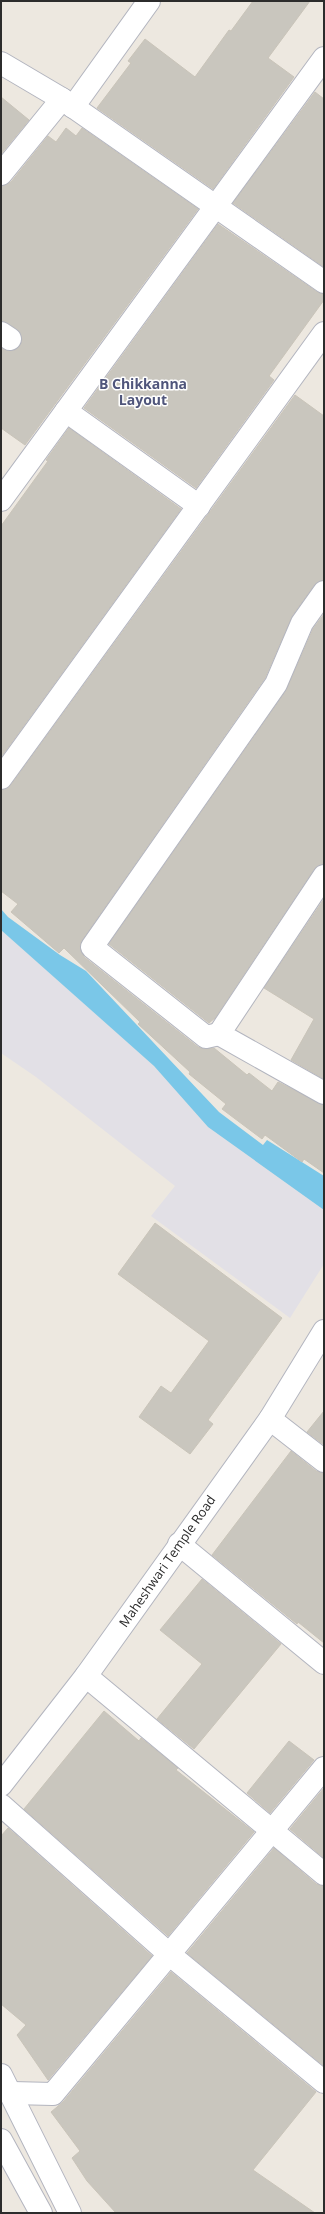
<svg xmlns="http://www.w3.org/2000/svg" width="325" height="2214" viewBox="0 0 325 2214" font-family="'Open Sans',sans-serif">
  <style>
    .industrial { fill: #e2e0e6 }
    .water { fill: #7ac7e8 }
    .building { fill: #c9c6be; stroke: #c9c4b9 }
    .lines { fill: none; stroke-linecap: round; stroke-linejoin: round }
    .minor-casing { stroke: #b3b5bf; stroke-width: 24 }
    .minor { stroke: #fff; stroke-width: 22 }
    .labels { text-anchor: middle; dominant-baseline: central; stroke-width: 3; stroke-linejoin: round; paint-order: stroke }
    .street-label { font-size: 13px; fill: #2c2c2c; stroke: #fff }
    .neighbourhood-label { font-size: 14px; font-weight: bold; fill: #4f557b; stroke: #fff }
  </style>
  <rect width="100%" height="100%" fill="#ede8e0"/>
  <polygon class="industrial" points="1,930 154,1066 208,1127 324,1210 324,1264 290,1318 151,1216 175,1186 36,1077 1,1053"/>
  <polygon class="water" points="1,909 8,917 60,955 86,971 219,1112 263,1145 267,1140 324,1176 324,1210 208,1127 154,1066 1,930"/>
  <g class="building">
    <polygon points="253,1 310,1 268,58 294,77 213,189 97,108 131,63 128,61 145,39 195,77 229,30 231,31"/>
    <polygon points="315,92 324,99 324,267 233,203"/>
    <polygon points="1,97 29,120 1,154"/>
    <polygon points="66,128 76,136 82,128 198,209 25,445 1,428 1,348 9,351 15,350 20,346 22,339 17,329 1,321 1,186 11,182 48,136 56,142"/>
    <polygon points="218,224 317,292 324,294 324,300 269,376 274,380 196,488 84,408"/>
    <polygon points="295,395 324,416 324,580 314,585 292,616 265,678 82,940 80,946 84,957 198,1047 204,1049 214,1048 247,1075 249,1073 272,1091 278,1082 324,1105 324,1173 304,1159 302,1162 265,1135 262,1139 222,1109 226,1104 189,1074 190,1072 138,1024 140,1022 64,948 59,953 11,912 18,904 1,891 1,790 11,785"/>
    <polygon points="69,428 181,509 1,757 1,526 48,461 46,460"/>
    <polygon points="324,614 324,864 314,869 215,1018 209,1023 109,944 286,691 313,629"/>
    <polygon points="324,899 324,1079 291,1060 314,1019 264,988"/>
    <polygon points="155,1223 282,1318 208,1420 213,1424 190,1454 139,1417 161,1386 171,1393 209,1341 118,1274"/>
    <polygon points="324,1411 324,1445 307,1432"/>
    <polygon points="291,1451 316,1471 324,1473 324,1643 298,1622 297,1624 212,1555"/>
    <polygon points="202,1579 281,1644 194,1749 157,1719 202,1664 160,1630"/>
    <polygon points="104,1711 139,1741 141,1738 178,1768 176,1770 254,1832 168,1936 24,1809"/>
    <polygon points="289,1741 314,1760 270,1813 247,1793"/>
    <polygon points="324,1788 324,1858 290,1829"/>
    <polygon points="8,1828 152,1956 48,2080 17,2035 26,2025 1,2004 1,1836"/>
    <polygon points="274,1848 316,1884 324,1886 324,2066 187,1953"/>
    <polygon points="171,1972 316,2092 253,2170 315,2213 116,2213 87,2181 72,2158 80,2151 51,2112 63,2102"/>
  </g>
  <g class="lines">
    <defs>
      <g id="minor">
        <polyline points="1,63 62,99 324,282"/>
        <polyline points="73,107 149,1"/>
        <polyline points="1,174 62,99"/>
        <polyline points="1,333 10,339"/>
        <polyline points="66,411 199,506"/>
        <polyline points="1,500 324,58"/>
        <polyline points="1,778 324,333"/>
        <polyline points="324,876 219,1034 324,1093"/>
        <polyline points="219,1034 206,1037 92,947 276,684 302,623 324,592"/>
        <polyline points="270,1419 324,1461"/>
        <polyline points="179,1544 324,1663"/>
        <polyline points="86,1676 324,1874"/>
        <polyline points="1,1785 86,1676 270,1419 324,1331"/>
        <polyline points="1,1805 169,1954 324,2082"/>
        <polyline points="1,2075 70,2213"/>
        <polyline points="12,2093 53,2094 324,1768"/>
        <polyline points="1,2140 41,2213"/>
      </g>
    </defs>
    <use href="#minor" class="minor-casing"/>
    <use href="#minor" class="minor"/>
  </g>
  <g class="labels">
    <g class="street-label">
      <text transform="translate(167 1561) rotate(-55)">Maheshwari Temple Road</text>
    </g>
    <g class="neighbourhood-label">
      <text x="143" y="383">B Chikkanna<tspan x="143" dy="16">Layout</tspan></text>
    </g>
  </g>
  <rect width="325" height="2214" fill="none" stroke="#2c2c2c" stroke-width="4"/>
</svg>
